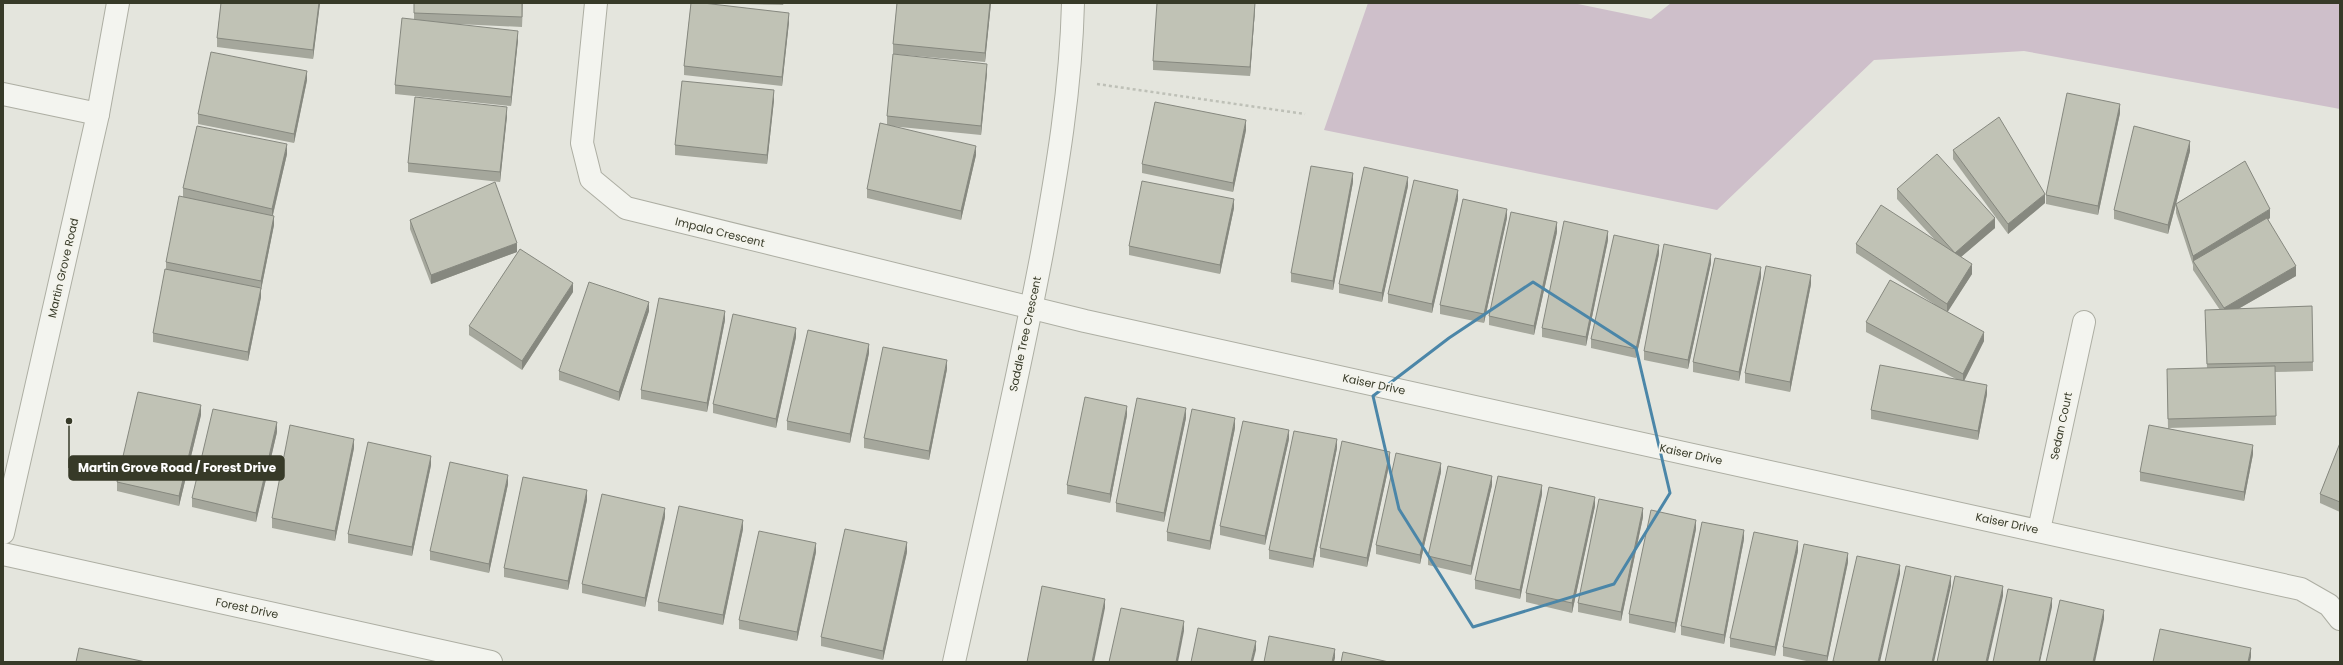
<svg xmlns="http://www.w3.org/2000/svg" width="2343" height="665" viewBox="0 0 2343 665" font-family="Poppins,sans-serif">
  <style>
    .green { fill: #cebfca }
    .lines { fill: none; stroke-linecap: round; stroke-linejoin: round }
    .minor-casing { stroke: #adaea3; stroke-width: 24 }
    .path { stroke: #bec0b7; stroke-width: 2.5; stroke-dasharray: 3 3; stroke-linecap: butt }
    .minor { stroke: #f3f4ef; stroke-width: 22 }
    .wall { fill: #a5a79c }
    .shaded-wall { fill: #86887f }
    .building { fill: #c0c2b5; stroke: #86887f }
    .marked { fill: none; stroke: #4b86a8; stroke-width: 3; stroke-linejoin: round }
    .labels { text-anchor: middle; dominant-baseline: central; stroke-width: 4; stroke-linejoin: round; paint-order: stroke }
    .street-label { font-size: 11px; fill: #373a28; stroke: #f3f3ec }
    .leader { fill: none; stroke: #373a28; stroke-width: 1.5 }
    .callout-dot { fill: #373a28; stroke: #f3f3ec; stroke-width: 1.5 }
    .callout { fill: #373a28; stroke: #373a28; stroke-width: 1.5 }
    .callout-label { font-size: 12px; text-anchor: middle; font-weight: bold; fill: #fff }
  </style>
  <rect width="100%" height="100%" fill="#e4e5dd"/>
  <polygon class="green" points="1368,3 1573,3 1651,19 1671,3 2340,3 2340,109 2024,51 1874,60 1717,210 1324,130"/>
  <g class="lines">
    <defs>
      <g id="minor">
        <polyline points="596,3 582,143 591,179 626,208 1085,321 2301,589 2329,605 2340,619"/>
        <polyline points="3,94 98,114"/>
        <polyline points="2039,530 2084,322"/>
        <polyline points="3,533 98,114 118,3"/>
        <polyline points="3,554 491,662"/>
        <path d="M954,662C984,526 1016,390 1042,253C1057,171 1071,88 1073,3"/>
      </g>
    </defs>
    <use href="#minor" class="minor-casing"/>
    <polyline class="path" points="1097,84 1305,114"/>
    <use href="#minor" class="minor"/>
  </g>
  <g class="wall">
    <polygon points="221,3 320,3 313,59 217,47 217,38"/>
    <polygon points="414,3 523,3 522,27 457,24 518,40 511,106 395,94 395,85 414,20"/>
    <polygon points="691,3 784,3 783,5 707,3 789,22 782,86 684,75 684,66"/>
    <polygon points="897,3 991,3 985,62 893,54 893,44"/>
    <polygon points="1255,10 1250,76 1153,70 1153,61"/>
    <polygon points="987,73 981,135 890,126 976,155 961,220 867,198 867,189 887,125 887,116"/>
    <polygon points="307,80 294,143 198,124 198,114"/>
    <polygon points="774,100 767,164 675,155 675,145"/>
    <polygon points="2120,113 2098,215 2046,204 2046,195"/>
    <polygon points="507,116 500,182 408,172 408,163"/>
    <polygon points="1246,130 1233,192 1142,173 1142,164"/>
    <polygon points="1953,150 2045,203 2008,234 1953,159"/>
    <polygon points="2190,151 2176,204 2270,218 2268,220 2296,276 2238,309 2312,306 2313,371 2275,372 2276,425 2168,428 2253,454 2244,501 2140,481 2140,472 2168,428 2167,378 2207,368 2205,319 2220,310 2193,270 2193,265 2176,213 2176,204 2168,234 2114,219 2114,210"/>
    <polygon points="287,154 273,215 274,225 261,290 261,297 248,361 153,342 153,333 166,270 166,262 183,197 183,188"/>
    <polygon points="1353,182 1333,290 1291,282 1291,273"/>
    <polygon points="1408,186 1382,302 1339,293 1339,284"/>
    <polygon points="1897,189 1995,228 1961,257 1972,274 1947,312 1984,341 1964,381 1987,394 1978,440 1871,419 1871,410 1956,379 1866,332 1866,322 1934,304 1856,253 1856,244 1936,241 1897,199"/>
    <polygon points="1458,199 1432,313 1388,303 1388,294"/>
    <polygon points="1234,208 1220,274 1129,255 1129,246"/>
    <polygon points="1507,218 1484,323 1440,314 1440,305"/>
    <polygon points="410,220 517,252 431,284 410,229"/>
    <polygon points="1557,232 1534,335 1489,325 1489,316"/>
    <polygon points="1608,240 1586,346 1542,337 1542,328"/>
    <polygon points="1659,254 1636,358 1591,348 1591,339"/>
    <polygon points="1711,263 1688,369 1644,360 1644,351"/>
    <polygon points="1761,277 1739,381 1693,372 1693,362"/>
    <polygon points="1811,284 1790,392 1745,383 1745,373"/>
    <polygon points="573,292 522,370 469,335 469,326"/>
    <polygon points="649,311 619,401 559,380 559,371"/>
    <polygon points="725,320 707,412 641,399 641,390"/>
    <polygon points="796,337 776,428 713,413 713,404"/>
    <polygon points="869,353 850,443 787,430 787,421"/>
    <polygon points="947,369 929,460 864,448 864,438"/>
    <polygon points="201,415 179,506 117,491 117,482"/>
    <polygon points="1127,415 1110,503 1067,494 1067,485"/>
    <polygon points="1186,418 1164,522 1116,512 1116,503"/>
    <polygon points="1235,428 1210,550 1167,541 1167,532"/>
    <polygon points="277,432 256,522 192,507 192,498"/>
    <polygon points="1289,439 1265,545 1220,535 1220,526"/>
    <polygon points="2340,443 2340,512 2320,503 2320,494"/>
    <polygon points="354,448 335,541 272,528 272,518"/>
    <polygon points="1337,448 1313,568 1269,559 1269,550"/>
    <polygon points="1390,461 1367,567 1320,557 1320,548"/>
    <polygon points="431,465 412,556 348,543 348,534"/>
    <polygon points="1441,472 1420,564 1376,554 1376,545"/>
    <polygon points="508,484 489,573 430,560 430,551"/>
    <polygon points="1492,485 1471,575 1428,565 1428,556"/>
    <polygon points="1542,494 1520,599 1475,589 1475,580"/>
    <polygon points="587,500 568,590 504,577 504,568"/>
    <polygon points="1595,506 1572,613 1526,602 1526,593"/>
    <polygon points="665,517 645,607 582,593 582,584"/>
    <polygon points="1643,517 1621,621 1578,612 1578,603"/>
    <polygon points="743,529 723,625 658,611 658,602"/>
    <polygon points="1696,529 1675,633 1629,623 1629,614"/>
    <polygon points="1744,539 1724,644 1681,635 1681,626"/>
    <polygon points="1798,551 1775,656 1730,647 1730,638"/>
    <polygon points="816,552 797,641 739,629 739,620"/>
    <polygon points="907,552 883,660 821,646 821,637"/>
    <polygon points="1848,562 1827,662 1811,662 1783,656 1783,647"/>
  </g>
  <g class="shaded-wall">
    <polygon points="319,3 320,3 313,59 313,50"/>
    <polygon points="990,3 991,3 985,62 985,53"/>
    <polygon points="1255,3 1255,10 1250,76 1250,67"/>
    <polygon points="789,13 789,22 782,86 782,77"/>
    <polygon points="518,31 518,40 511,106 511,97"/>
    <polygon points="987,64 987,73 981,135 981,126"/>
    <polygon points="307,71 307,80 294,143 294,134"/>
    <polygon points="774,90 774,100 767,164 767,155"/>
    <polygon points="2120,104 2120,113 2098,215 2098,206"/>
    <polygon points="507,107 507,116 500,182 500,172"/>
    <polygon points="1246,120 1246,130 1233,192 1233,183"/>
    <polygon points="2190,141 2190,151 2168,234 2168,225"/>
    <polygon points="287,144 287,154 272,218 272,209"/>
    <polygon points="976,146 976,155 961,220 961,211"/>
    <polygon points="1353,173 1353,182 1333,290 1333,281"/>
    <polygon points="1408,177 1408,186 1382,302 1382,293"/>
    <polygon points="1458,190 1458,199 1432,313 1432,304"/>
    <polygon points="2045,194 2045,203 2008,234 2008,224"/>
    <polygon points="1234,199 1234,208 1220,274 1220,265"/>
    <polygon points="1507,209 1507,218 1484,323 1484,314"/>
    <polygon points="2270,209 2270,218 2195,264 2193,261 2193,265 2193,256"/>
    <polygon points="274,216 274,225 261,290 261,281"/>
    <polygon points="1995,218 1995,228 1955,262 1955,253"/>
    <polygon points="1557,222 1557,232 1534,335 1534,326"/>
    <polygon points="1608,231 1608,240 1586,346 1586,337"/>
    <polygon points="517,243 517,252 431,284 431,275"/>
    <polygon points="1659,245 1659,254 1636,358 1636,349"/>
    <polygon points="1711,254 1711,263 1688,369 1688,360"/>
    <polygon points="1972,264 1972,274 1947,313 1947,304"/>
    <polygon points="2296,266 2296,276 2224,317 2224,308"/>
    <polygon points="1761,267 1761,277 1739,381 1739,372"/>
    <polygon points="1811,275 1811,284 1790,392 1790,382"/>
    <polygon points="573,283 573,292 522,370 522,361"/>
    <polygon points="261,288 261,297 248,361 248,352"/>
    <polygon points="649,302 649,311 619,401 619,392"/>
    <polygon points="725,311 725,320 707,412 707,403"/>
    <polygon points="796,328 796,337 776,428 776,419"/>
    <polygon points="1984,332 1984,341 1963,383 1963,374"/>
    <polygon points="869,344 869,353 850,443 850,434"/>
    <polygon points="947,360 947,369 929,460 929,451"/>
    <polygon points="1987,385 1987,394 1978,440 1978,431"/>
    <polygon points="201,405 201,415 179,506 179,496"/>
    <polygon points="1127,406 1127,415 1110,503 1110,494"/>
    <polygon points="1186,408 1186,418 1164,522 1164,513"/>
    <polygon points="1235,418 1235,428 1210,550 1210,541"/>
    <polygon points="277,422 277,432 256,522 256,513"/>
    <polygon points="1289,430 1289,439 1265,545 1265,536"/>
    <polygon points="354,439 354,448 335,541 335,531"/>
    <polygon points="1337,439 1337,448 1313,568 1313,559"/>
    <polygon points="2253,445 2253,454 2244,501 2244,492"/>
    <polygon points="1390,452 1390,461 1367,567 1367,558"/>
    <polygon points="431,456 431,465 412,556 412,547"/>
    <polygon points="1441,463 1441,472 1420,564 1420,555"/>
    <polygon points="508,475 508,484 489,573 489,564"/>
    <polygon points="1492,476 1492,485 1471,575 1471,566"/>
    <polygon points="1542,485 1542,494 1520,599 1520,590"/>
    <polygon points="587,490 587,500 568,590 568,581"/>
    <polygon points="1595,497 1595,506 1572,613 1572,603"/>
    <polygon points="665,508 665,517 645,607 645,598"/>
    <polygon points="1643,508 1643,517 1621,621 1621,612"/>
    <polygon points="743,520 743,529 723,625 723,615"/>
    <polygon points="1696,520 1696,529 1675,633 1675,623"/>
    <polygon points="1744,530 1744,539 1724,644 1724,635"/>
    <polygon points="1798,541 1798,551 1775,656 1775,647"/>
    <polygon points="907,542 907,552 883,660 883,651"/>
    <polygon points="816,543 816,552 797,641 797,632"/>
    <polygon points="1848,553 1848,562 1827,662 1827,656"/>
    <polygon points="1900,565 1900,574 1880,662 1878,662"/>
    <polygon points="1951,576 1951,586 1934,662 1932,662"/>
    <polygon points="2003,586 2003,596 1988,662 1986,662"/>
    <polygon points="2052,598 2052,607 2040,662 2039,662"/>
    <polygon points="1105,599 1105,608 1094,662 1092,662"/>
    <polygon points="2104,610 2104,619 2095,662 2093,662"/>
    <polygon points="1184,621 1184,631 1178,662 1176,662"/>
    <polygon points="1256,641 1256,650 1253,662 1251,662"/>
    <polygon points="2251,648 2251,657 2250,662 2248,662"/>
    <polygon points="1335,649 1335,658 1334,662 1332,662"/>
  </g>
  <g class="building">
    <polygon points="221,3 319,3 313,50 217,38"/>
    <polygon points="414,3 522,3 522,17 414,13"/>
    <polygon points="691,3 703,3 789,13 782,77 684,66"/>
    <polygon points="897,3 990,3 985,53 893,44"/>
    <polygon points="1157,3 1255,3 1250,67 1153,61"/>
    <polygon points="402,18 518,31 511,97 395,85"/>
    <polygon points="211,52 307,71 294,134 198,114"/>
    <polygon points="893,54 987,64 981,126 887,116"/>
    <polygon points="682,81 774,90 767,155 675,145"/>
    <polygon points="2067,93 2120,104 2098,206 2046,195"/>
    <polygon points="415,97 507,107 500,172 408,163"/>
    <polygon points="1155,102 1246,120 1233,183 1142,164"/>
    <polygon points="1999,117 2045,194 2008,224 1953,150"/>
    <polygon points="880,123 976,146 961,211 867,189"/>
    <polygon points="197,126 287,144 272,209 183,188"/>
    <polygon points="2134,126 2190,141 2168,225 2114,210"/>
    <polygon points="1937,154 1995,218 1955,253 1897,189"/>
    <polygon points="2245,161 2270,209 2193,256 2176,204"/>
    <polygon points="1311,166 1353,173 1333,281 1291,273"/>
    <polygon points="1364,167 1408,177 1382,293 1339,284"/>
    <polygon points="1414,180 1458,190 1432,304 1388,294"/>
    <polygon points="1142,181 1234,199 1220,265 1129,246"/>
    <polygon points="495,182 517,243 431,275 410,220"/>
    <polygon points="179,196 274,216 261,281 166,262"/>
    <polygon points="1463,199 1507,209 1484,314 1440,305"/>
    <polygon points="1881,205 1972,264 1947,304 1856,244"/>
    <polygon points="1511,212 1557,222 1534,326 1489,316"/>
    <polygon points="2267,218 2296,266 2224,308 2193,261"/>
    <polygon points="1564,221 1608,231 1586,337 1542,328"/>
    <polygon points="1614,235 1659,245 1636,349 1591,339"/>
    <polygon points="1664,244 1711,254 1688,360 1644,351"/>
    <polygon points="520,249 573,283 522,361 469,326"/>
    <polygon points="1715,258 1761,267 1739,372 1693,362"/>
    <polygon points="1766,266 1811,275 1790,382 1745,373"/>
    <polygon points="165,269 261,288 248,352 153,333"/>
    <polygon points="1890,280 1984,332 1963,374 1866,322"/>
    <polygon points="589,282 649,302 619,392 559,371"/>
    <polygon points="659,298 725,311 707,403 641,390"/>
    <polygon points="2312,306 2313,362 2207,364 2205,310"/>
    <polygon points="733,314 796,328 776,419 713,404"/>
    <polygon points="808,330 869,344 850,434 787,421"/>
    <polygon points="883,347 947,360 929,451 864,438"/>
    <polygon points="1880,365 1987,385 1978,431 1871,410"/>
    <polygon points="2275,366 2276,416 2168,419 2167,369"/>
    <polygon points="138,392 201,405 179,496 117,482"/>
    <polygon points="1085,397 1127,406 1110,494 1067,485"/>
    <polygon points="1137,398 1186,408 1164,513 1116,503"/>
    <polygon points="213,409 277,422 256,513 192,498"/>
    <polygon points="1192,409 1235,418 1210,541 1167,532"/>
    <polygon points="1243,421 1289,430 1265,536 1220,526"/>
    <polygon points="290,425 354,439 335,531 272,518"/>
    <polygon points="2149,425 2253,445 2244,492 2140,472"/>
    <polygon points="1294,431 1337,439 1313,559 1269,550"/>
    <polygon points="1342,441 1390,452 1367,558 1320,548"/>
    <polygon points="368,442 431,456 412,547 348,534"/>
    <polygon points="2340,443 2340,502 2320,494"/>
    <polygon points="1396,453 1441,463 1420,555 1376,545"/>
    <polygon points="450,462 508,475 489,564 430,551"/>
    <polygon points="1448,466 1492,476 1471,566 1428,556"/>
    <polygon points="1498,476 1542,485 1520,590 1475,580"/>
    <polygon points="523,477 587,490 568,581 504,568"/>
    <polygon points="1549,487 1595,497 1572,603 1526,593"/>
    <polygon points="602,494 665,508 645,598 582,584"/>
    <polygon points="1599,499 1643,508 1621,612 1578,603"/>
    <polygon points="679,506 743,520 723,615 658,602"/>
    <polygon points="1651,510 1696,520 1675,623 1629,614"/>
    <polygon points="1702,522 1744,530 1724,635 1681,626"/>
    <polygon points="845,529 907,542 883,651 821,637"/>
    <polygon points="759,531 816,543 797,632 739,620"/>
    <polygon points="1754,532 1798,541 1775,647 1730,638"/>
    <polygon points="1804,544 1848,553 1827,656 1783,647"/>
    <polygon points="1857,556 1900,565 1878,662 1838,662 1833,661"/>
    <polygon points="1906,566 1951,576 1932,662 1885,662"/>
    <polygon points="1955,576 2003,586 1986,662 1937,662"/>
    <polygon points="1042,586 1105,599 1092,662 1027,662"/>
    <polygon points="2008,589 2052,598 2039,662 1993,662"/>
    <polygon points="2060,600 2104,610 2093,662 2046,662"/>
    <polygon points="1121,608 1184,621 1176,662 1109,662"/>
    <polygon points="1198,628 1256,641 1251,662 1191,662"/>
    <polygon points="2160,629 2251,648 2248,662 2153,662"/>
    <polygon points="1269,636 1335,649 1332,662 1264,662"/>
    <polygon points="79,648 146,662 76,662"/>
    <polygon points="1343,652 1389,662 1341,662"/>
  </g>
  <path class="marked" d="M1533,282L1636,348L1670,493L1614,584L1473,627L1399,509L1373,396L1449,338Z"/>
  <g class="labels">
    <g class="street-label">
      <text transform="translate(720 232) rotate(14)">Impala Crescent</text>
      <text transform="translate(63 268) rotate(-77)">Martin Grove Road</text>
      <text transform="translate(1025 334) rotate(-78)">Saddle Tree Crescent</text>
      <text transform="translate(1374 384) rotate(12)">Kaiser Drive</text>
      <text transform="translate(2061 426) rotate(-78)">Sedan Court</text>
      <text transform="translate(1691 454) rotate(12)">Kaiser Drive</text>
      <text transform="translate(2007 523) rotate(12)">Kaiser Drive</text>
      <text transform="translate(247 608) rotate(12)">Forest Drive</text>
    </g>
  </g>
  <path class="leader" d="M69 421L69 468"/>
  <circle class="callout-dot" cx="69" cy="421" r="4"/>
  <rect class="callout" x="69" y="456" width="215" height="24" rx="4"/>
  <g class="callout-label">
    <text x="177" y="472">Martin Grove Road / Forest Drive</text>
  </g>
  <rect width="2343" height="665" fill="none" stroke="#373a28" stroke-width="8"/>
</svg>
